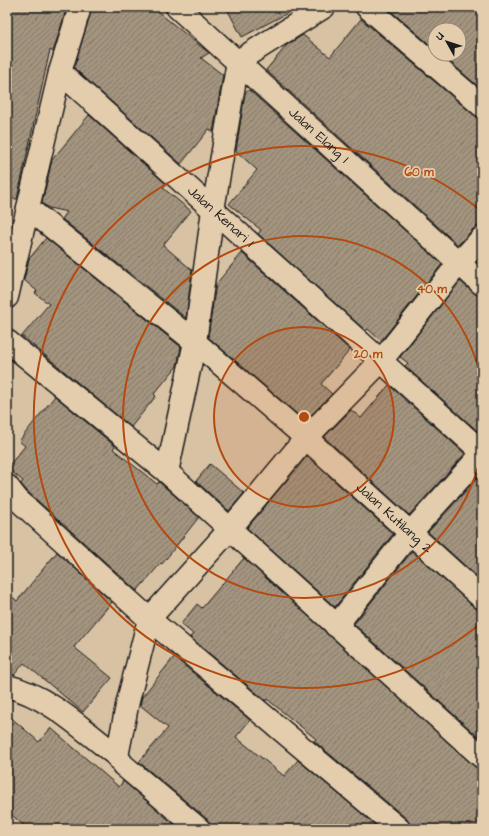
<svg xmlns="http://www.w3.org/2000/svg" width="489" height="836" viewBox="0 0 489 836" font-family="'Architects Daughter',sans-serif">
  <style>
    .building { fill: url(#building-hatch); stroke: #1c1c1c }
    .lines { fill: none; stroke-linecap: round; stroke-linejoin: round }
    .minor-casing { stroke: #1c1c1c; stroke-width: 25 }
    .minor { stroke: #e4cdad; stroke-width: 22 }
    .ring { fill: none; stroke: #b54a10; stroke-width: 2 }
    .labels { text-anchor: middle; dominant-baseline: central; stroke-width: 3.5; stroke-linejoin: round; paint-order: stroke }
    .street-label { font-size: 14px; fill: #1c1c1c; stroke: #e4cdad }
    .centre { fill: #b54a10; stroke: #e4cdad; stroke-width: 2 }
    .ring-label { font-size: 12px; text-anchor: middle; font-weight: bold; fill: #b54a10; stroke: #e4cdad; stroke-width: 3.5; stroke-linejoin: round; paint-order: stroke }
  </style>
  <defs>
    <pattern id="building-hatch" width="6" height="6" patternUnits="userSpaceOnUse"><rect width="6" height="6" fill="#a3947e"/><path d="M-1 1l2-2M0 6l6-6M5 7l2-2" fill="none" stroke="#847866"/></pattern>
  </defs>
  <rect width="100%" height="100%" fill="#d8c2a4"/>
  <filter id="ink" filterUnits="userSpaceOnUse"><feTurbulence type="fractalNoise" baseFrequency=".025" numOctaves="2"/><feDisplacementMap in="SourceGraphic" scale="8" xChannelSelector="R" yChannelSelector="G"/><feConvolveMatrix kernelMatrix="1 2 1 2 8 2 1 2 1" color-interpolation-filters="sRGB"/></filter>
  <g filter="url(#ink)">
    <g class="building">
      <polygon points="7,7 67,7 53,52 50,50 17,199 7,198"/>
      <polygon points="92,7 152,7 209,53 201,58 223,75 213,132 209,129 181,164 74,68"/>
      <polygon points="226,7 299,7 242,37"/>
      <polygon points="386,7 482,7 482,90 441,54 459,54 459,30 435,30 435,49"/>
      <polygon points="361,19 474,115 482,118 482,226 473,229 458,245 266,70 287,45 303,35 330,57"/>
      <polygon points="249,90 442,264 381,341 368,329 366,331 258,234 261,230 229,204 257,170 236,151 245,93"/>
      <polygon points="89,115 166,184 163,188 191,211 163,245 192,270 186,318 62,219 67,212 49,208 42,203 52,160"/>
      <polygon points="46,238 181,347 177,366 154,394 156,396 131,427 22,336 49,304 35,293 37,291 24,280 29,259"/>
      <polygon points="242,253 350,350 321,384 332,394 305,421 208,337 216,284"/>
      <polygon points="460,281 474,293 482,296 482,435 405,366 408,363 400,357"/>
      <polygon points="389,385 465,454 409,515 324,437 351,410 361,418"/>
      <polygon points="55,396 115,446 113,449 157,484 159,482 199,517 162,564 161,563 137,591 27,491 21,484 23,481 7,468 25,446 19,441"/>
      <polygon points="307,456 393,534 335,607 247,528"/>
      <polygon points="210,464 244,493 229,511 196,481"/>
      <polygon points="482,473 482,581 428,532"/>
      <polygon points="412,551 474,607 482,610 482,740 354,624"/>
      <polygon points="57,552 112,602 74,647 112,678 83,712 24,663 14,675 7,674 7,592 17,601"/>
      <polygon points="244,558 474,766 482,769 482,829 411,829 407,819 314,741 316,739 267,699 266,701 190,637 193,634 181,624 197,604 202,608"/>
      <polygon points="174,657 250,720 236,737 284,776 298,760 380,829 211,829 207,819 139,762 168,728 140,705 142,697"/>
      <polygon points="7,714 39,742 51,728 119,787 123,781 180,829 28,829 7,811"/>
    </g>
    <g class="lines">
      <defs>
        <g id="minor">
          <path id="s1" d="M177,7L482,284"/>
          <polyline points="367,7 482,106"/>
          <path id="s2" d="M60,72L482,452"/>
          <path id="s3" d="M28,208L195,342L306,438L482,598"/>
          <polyline points="7,297 60,72 80,7"/>
          <polyline points="7,341 167,472 482,757"/>
          <polyline points="167,472 195,342 213,210 238,61 324,7"/>
          <polyline points="7,486 18,500 149,619 399,829"/>
          <polyline points="336,626 411,532 482,454"/>
          <path d="M7,686C49,696 83,730 117,756"/>
          <polyline points="199,829 123,765 117,756 128,701 149,619 230,529 306,438 381,361 459,263 482,238"/>
        </g>
      </defs>
      <use href="#minor" class="minor-casing"/>
      <use href="#minor" class="minor"/>
    </g>
  </g>
  <circle cx="304" cy="417" r="90" fill="#b54a10" fill-opacity=".12"/>
  <g class="ring">
    <circle cx="304" cy="417" r="90"/>
    <path d="M482 450A181 181 0 1 1 482 384"/>
    <path d="M482 622A271 271 0 1 1 482 212"/>
  </g>
  <g class="labels">
    <g class="street-label">
      <text stroke="none"><textPath href="#s1" startOffset="191">Jalan Elang 1</textPath></text>
      <text stroke="none"><textPath href="#s2" startOffset="216">Jalan Kenari 1</textPath></text>
      <text stroke="none"><textPath href="#s3" startOffset="480">Jalan Kutilang 2</textPath></text>
    </g>
  </g>
  <circle cx="304" cy="417" r="6" class="centre"/>
  <g class="ring-label">
    <text x="419" y="176">60 m</text>
    <text x="432" y="293">40 m</text>
    <text x="368" y="358">20 m</text>
  </g>
  <rect width="489" height="836" fill="none" stroke="#e4cdad" stroke-width="24"/>
  <rect x="12" y="12" width="465" height="812" fill="none" stroke="#1c1c1c" stroke-width="1.5" filter="url(#ink)"/>
  <g transform="translate(447 42) rotate(309)"><circle r="19" fill="#e4cdad" stroke="#948673"/>
  <path d="M0-3L7 15L0 10L-7 15Z" fill="#1c1c1c"/>
  <text y="-6" font-size="11" font-weight="bold" text-anchor="middle" fill="#1c1c1c">U</text>
  </g>
</svg>
